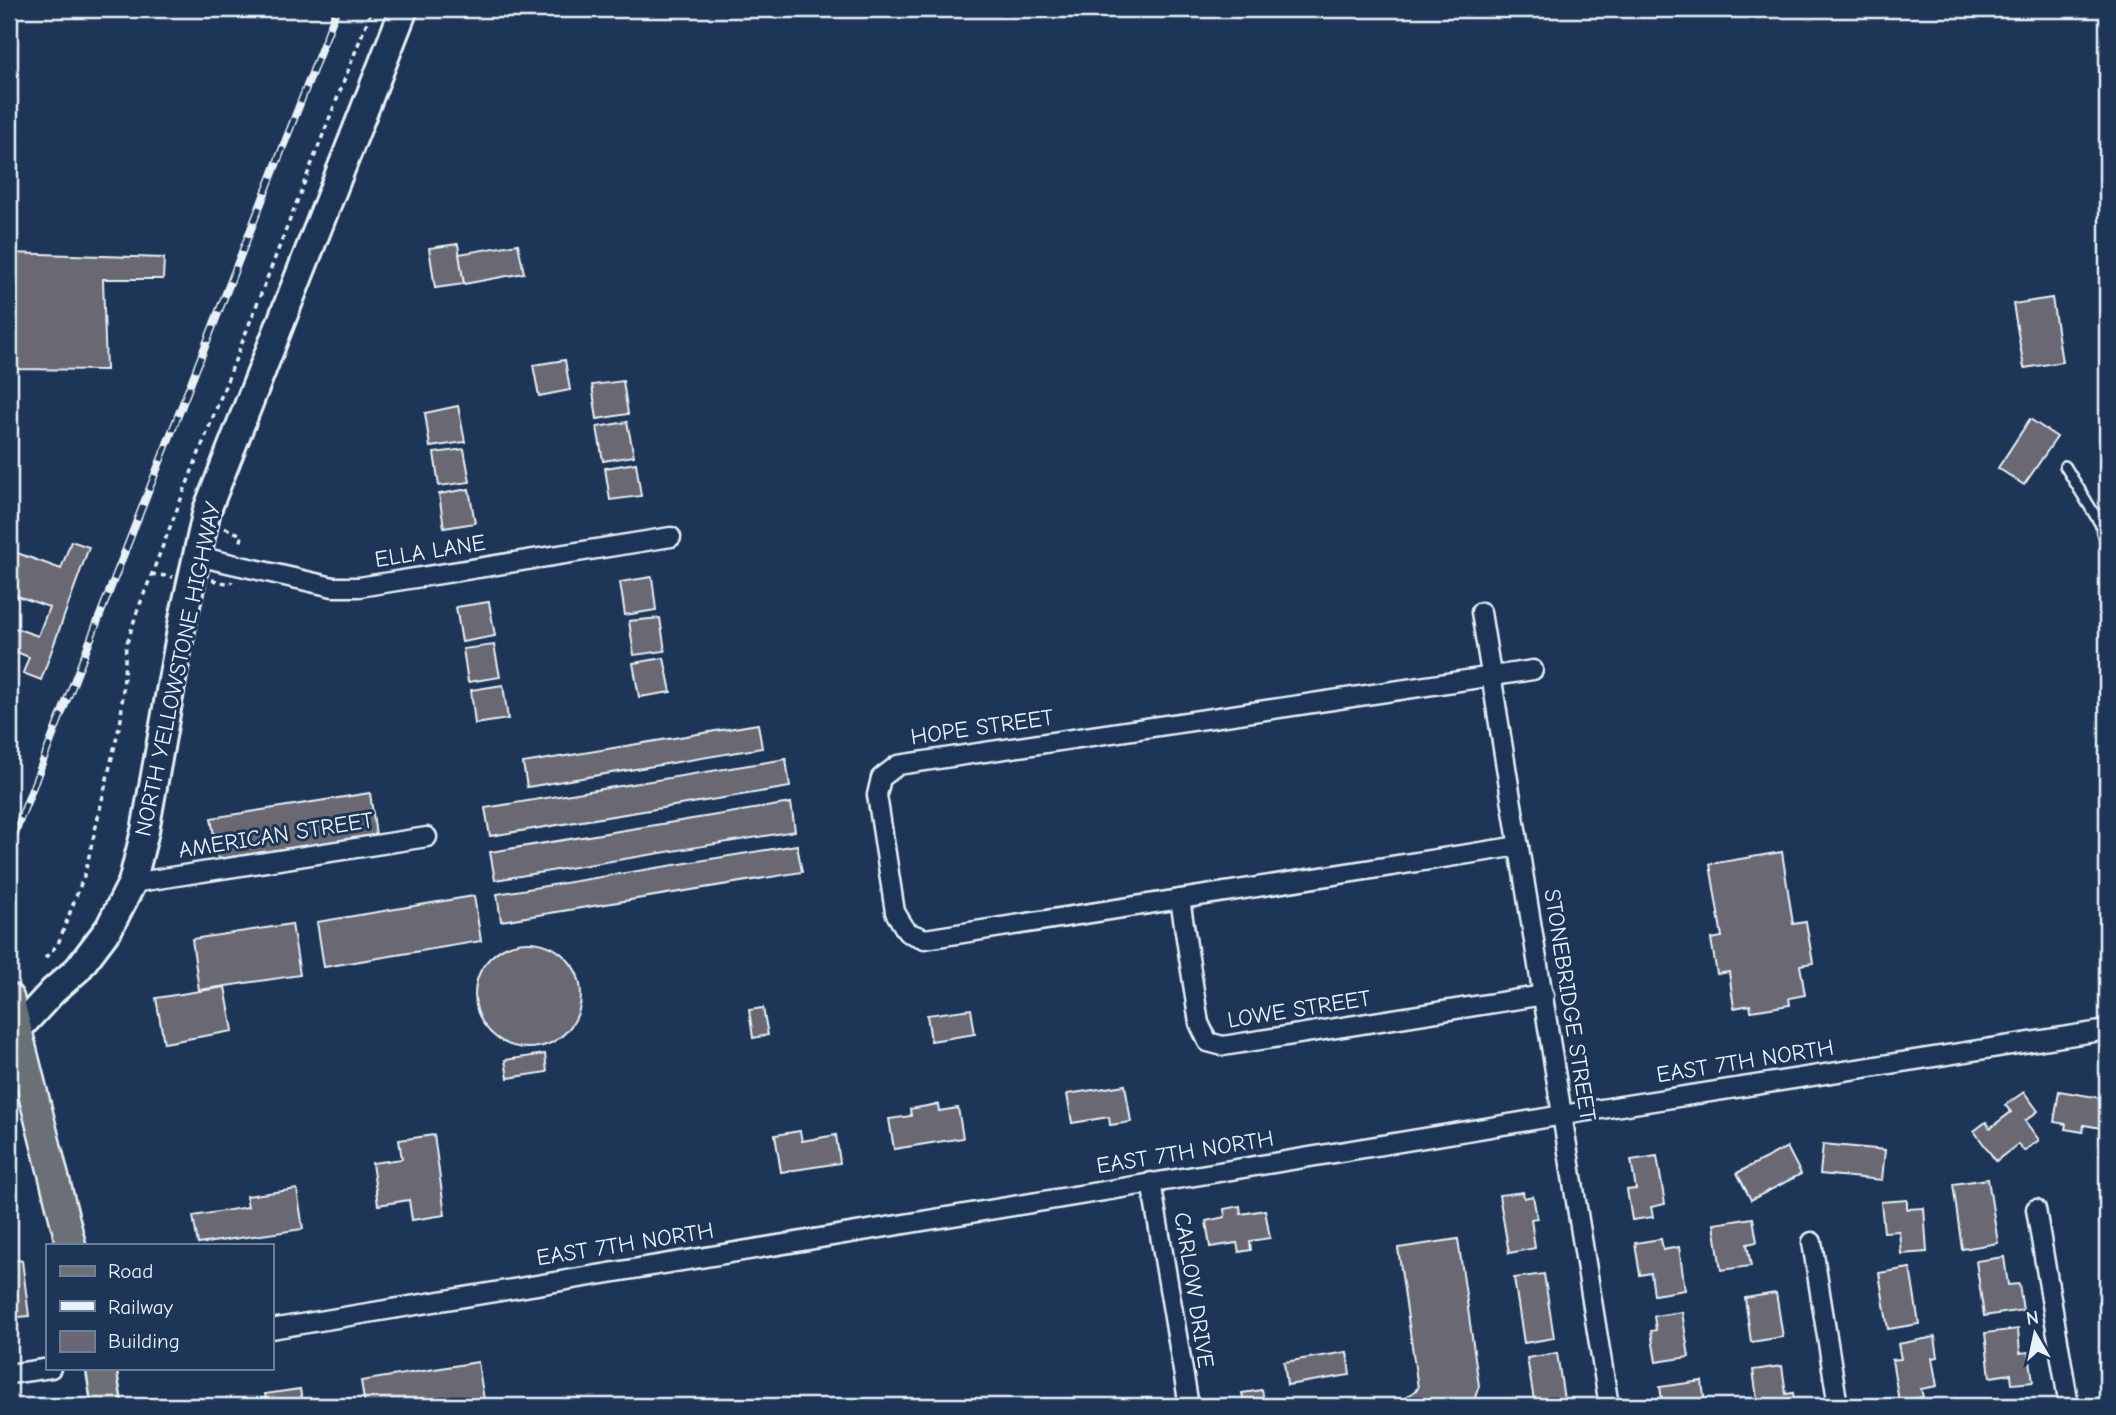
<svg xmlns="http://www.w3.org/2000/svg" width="2116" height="1415" viewBox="0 0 2116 1415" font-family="'Comic Neue',sans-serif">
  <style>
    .building { fill: #696773; stroke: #e8f1f8; stroke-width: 2 }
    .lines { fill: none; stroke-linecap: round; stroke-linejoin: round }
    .lane-casing { stroke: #e8f1f8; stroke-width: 14 }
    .street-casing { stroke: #e8f1f8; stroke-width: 23 }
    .secondary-casing { stroke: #e8f1f8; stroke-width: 32 }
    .primary-casing { stroke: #e8f1f8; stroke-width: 33 }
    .path { stroke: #e8f1f8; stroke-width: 3.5; stroke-dasharray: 5 5; stroke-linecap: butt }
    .lane { stroke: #1d3557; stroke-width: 9 }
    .street { stroke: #1d3557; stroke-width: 18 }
    .secondary { stroke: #1d3557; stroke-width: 26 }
    .primary { stroke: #6a7074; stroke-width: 28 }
    .rail-casing { stroke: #e8f1f8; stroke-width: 8 }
    .rail { stroke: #1d3557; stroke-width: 5; stroke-dasharray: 16; stroke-linecap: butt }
    .labels { text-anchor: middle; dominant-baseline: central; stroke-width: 6; stroke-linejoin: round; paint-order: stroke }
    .street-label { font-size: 23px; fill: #e8f1f8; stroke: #1d3557 }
  </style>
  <rect width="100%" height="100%" fill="#1d3557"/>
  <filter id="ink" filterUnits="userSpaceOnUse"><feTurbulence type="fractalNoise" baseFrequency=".0143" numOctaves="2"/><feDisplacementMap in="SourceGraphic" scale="14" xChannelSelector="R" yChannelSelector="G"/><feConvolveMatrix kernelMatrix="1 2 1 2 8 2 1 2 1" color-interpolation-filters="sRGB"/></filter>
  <g filter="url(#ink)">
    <g class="building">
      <polygon points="458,244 464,284 435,288 429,248"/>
      <polygon points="518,244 524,273 464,284 459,254"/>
      <polygon points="9,253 164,258 163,279 103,279 106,370 9,369"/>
      <polygon points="2052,298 2062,362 2024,368 2013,304"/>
      <polygon points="565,360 570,390 539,396 533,365"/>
      <polygon points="623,381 628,414 597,419 592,385"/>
      <polygon points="458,406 465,442 430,447 425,413"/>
      <polygon points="2030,419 2057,437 2024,485 1998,468"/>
      <polygon points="627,422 634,456 603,461 597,427"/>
      <polygon points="464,449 470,482 439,486 434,453"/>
      <polygon points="636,463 641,496 610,500 605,468"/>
      <polygon points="469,489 475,523 444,528 439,494"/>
      <polygon points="71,541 89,547 41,680 23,673 29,657 9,649 9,626 38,636 49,607 9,593 9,550 61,569"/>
      <polygon points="652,577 656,610 625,615 620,582"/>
      <polygon points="489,602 495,636 462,642 456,607"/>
      <polygon points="660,618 665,651 634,655 629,621"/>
      <polygon points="494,645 500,677 468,682 463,649"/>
      <polygon points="664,658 671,692 639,697 633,663"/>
      <polygon points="503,685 508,719 475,724 471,690"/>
      <polygon points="758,724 762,748 527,787 523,763"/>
      <polygon points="786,759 790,787 490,836 485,808"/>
      <polygon points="370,793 376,835 218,859 211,818"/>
      <polygon points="791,803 795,831 495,880 490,852"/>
      <polygon points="797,845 802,872 501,921 497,894"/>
      <polygon points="1782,852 1793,924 1806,922 1813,963 1800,965 1805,995 1789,998 1790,1005 1751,1011 1750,1005 1734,1008 1729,972 1717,974 1711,939 1722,937 1710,864"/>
      <polygon points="474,896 481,941 324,967 317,922"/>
      <polygon points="292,924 300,975 199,990 192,939"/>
      <circle cx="528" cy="995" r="53"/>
      <polygon points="225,987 233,1031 164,1043 156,998"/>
      <polygon points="763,1008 768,1035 753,1038 749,1010"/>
      <polygon points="971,1009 975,1034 931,1041 927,1015"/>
      <polygon points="545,1054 547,1072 508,1078 505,1060"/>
      <polygon points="1125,1085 1131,1122 1110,1125 1109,1117 1072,1123 1067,1094"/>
      <polygon points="2059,1091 2107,1099 2107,1129 2084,1125 2083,1132 2065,1129 2066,1124 2054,1122"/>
      <polygon points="2024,1092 2038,1111 2025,1121 2039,1140 2024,1151 2018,1144 1996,1161 1974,1131 1986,1122 1990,1128 2011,1112 2005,1105"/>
      <polygon points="938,1104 939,1111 958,1108 963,1138 894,1149 889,1119 911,1116 910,1109"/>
      <polygon points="800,1131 802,1141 836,1135 840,1163 781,1172 775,1135"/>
      <polygon points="434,1135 445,1215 412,1220 409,1200 378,1205 372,1163 402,1159 399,1140"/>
      <polygon points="1823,1144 1885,1150 1882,1180 1820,1174"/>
      <polygon points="1787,1147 1801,1174 1751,1200 1737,1173"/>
      <polygon points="1657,1156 1665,1204 1651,1207 1653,1217 1632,1220 1627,1190 1636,1189 1631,1160"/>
      <polygon points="1988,1179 1998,1243 1962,1249 1953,1184"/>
      <polygon points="297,1189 303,1229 198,1244 193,1216 248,1207 246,1196"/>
      <polygon points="1523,1192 1524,1198 1533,1196 1537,1218 1531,1219 1535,1248 1509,1253 1499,1195"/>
      <polygon points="1907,1200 1907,1209 1924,1208 1927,1252 1901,1254 1899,1231 1884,1232 1881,1202"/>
      <polygon points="1240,1206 1241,1214 1265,1210 1270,1238 1250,1241 1251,1250 1239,1252 1237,1243 1210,1247 1206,1221 1225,1217 1224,1209"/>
      <polygon points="1753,1218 1757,1242 1747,1244 1751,1266 1721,1270 1714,1224"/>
      <polygon points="1458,1239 1479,1386 1472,1406 1397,1406 1418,1388 1398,1248"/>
      <polygon points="1661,1239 1663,1250 1679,1247 1685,1290 1654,1295 1651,1273 1640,1275 1635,1243"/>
      <polygon points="2004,1257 2008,1285 2019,1284 2023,1310 1984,1316 1976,1261"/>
      <polygon points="22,1260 29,1316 9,1318 9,1261"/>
      <polygon points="2107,1267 2107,1296 2103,1268"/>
      <polygon points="1910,1268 1919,1324 1888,1329 1879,1273"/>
      <polygon points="1544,1274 1554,1338 1524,1343 1514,1278"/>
      <polygon points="1776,1293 1783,1337 1751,1342 1745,1298"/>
      <polygon points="1682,1312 1689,1357 1656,1362 1651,1331 1656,1330 1654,1316"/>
      <polygon points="2018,1329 2020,1353 2029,1352 2033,1382 2012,1384 2011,1374 1990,1377 1985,1333"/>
      <polygon points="1935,1337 1938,1357 1932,1358 1937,1386 1921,1389 1923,1397 1899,1401 1892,1360 1901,1359 1898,1344"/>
      <polygon points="1347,1352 1350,1375 1287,1385 1284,1362"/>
      <polygon points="1557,1353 1565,1406 1535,1406 1527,1358"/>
      <polygon points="478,1362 485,1406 365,1406 361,1381"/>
      <polygon points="1782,1366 1786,1394 1793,1393 1795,1406 1758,1406 1753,1370"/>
      <polygon points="1702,1381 1705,1406 1663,1406 1660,1387"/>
      <polygon points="300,1389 303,1406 267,1406 265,1394"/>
      <polygon points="1262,1390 1265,1406 1245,1406 1242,1393"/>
    </g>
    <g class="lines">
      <defs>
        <polyline id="lane" points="2065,466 2101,525 2107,546"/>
        <g id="street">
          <polyline points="197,556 333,587 359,587 671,537"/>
          <polyline points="1481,612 1609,1406"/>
          <polyline points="1519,846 925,939 907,932 895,912 877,795 881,778 898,765 1533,670"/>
          <polyline points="132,883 427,837"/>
          <polyline points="1180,899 1199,1023 1208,1042 1223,1046 1544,995"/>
          <polyline points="1151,1182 1189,1406"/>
          <polyline points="2036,1209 2069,1406"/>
          <polyline points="1812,1242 1838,1406"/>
          <polyline points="271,1329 1563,1115 2107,1030"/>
          <polyline points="9,1374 51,1368"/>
        </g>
        <polyline id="secondary" points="18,1029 53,991 78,969 109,928 132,883 145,831 183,619 207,510 404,9"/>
        <g id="primary">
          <polyline points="9,998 71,1245"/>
          <polyline points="101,1368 107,1406"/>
        </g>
      </defs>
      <use href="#lane" class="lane-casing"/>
      <use href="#street" class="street-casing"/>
      <use href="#secondary" class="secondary-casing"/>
      <use href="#primary" class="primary-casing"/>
      <g class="path">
        <polyline points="225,528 242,535 241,542"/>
        <polyline points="151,574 173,577"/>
        <polyline points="212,580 231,584 232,581"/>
        <polyline points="45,958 58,944 85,873 121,719 126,646 137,612 372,9"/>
      </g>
      <use href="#lane" class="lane"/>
      <use href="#street" class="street"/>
      <use href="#secondary" class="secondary"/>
      <use href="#primary" class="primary"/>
      <defs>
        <polyline id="rail" points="9,848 337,9"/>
      </defs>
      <use href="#rail" class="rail-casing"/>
      <use href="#rail" class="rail"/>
    </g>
  </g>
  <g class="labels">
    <g class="street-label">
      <text transform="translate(430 551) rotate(-9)">ELLA LANE</text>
      <text transform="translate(178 669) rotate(-78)">NORTH YELLOWSTONE HIGHWAY</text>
      <text transform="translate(982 727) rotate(-8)">HOPE STREET</text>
      <text transform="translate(276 835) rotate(-9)">AMERICAN STREET</text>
      <text transform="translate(1570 1005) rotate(81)">STONEBRIDGE STREET</text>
      <text transform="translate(1299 1009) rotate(-9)">LOWE STREET</text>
      <text transform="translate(1745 1061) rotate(-9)">EAST 7TH NORTH</text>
      <text transform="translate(1185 1152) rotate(-9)">EAST 7TH NORTH</text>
      <text transform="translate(625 1244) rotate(-9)">EAST 7TH NORTH</text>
      <text transform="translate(1194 1290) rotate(81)">CARLOW DRIVE</text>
    </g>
  </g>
  <rect width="2116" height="1415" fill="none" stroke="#1d3557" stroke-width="35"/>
  <rect x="18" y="18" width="2081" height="1380" fill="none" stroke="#e8f1f8" stroke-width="2.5" filter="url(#ink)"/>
  <rect x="46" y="1244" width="228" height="126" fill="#1d3557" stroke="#6e8097" stroke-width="2"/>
  <rect x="60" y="1266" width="35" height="10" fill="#6a7074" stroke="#6e8097" stroke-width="2"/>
  <text x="108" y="1278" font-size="21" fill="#e8f1f8">Road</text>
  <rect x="60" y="1301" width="35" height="10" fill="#e8f1f8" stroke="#6e8097" stroke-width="2"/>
  <text x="108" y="1314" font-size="21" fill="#e8f1f8">Railway</text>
  <rect x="60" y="1331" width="35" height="21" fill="#696773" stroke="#6e8097" stroke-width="2"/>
  <text x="108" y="1348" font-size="21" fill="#e8f1f8">Building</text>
  <g transform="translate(2035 1334) rotate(351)" stroke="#1d3557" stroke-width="5" paint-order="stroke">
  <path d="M0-5L12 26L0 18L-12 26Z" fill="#e8f1f8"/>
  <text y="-10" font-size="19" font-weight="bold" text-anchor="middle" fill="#e8f1f8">N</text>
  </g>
</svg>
